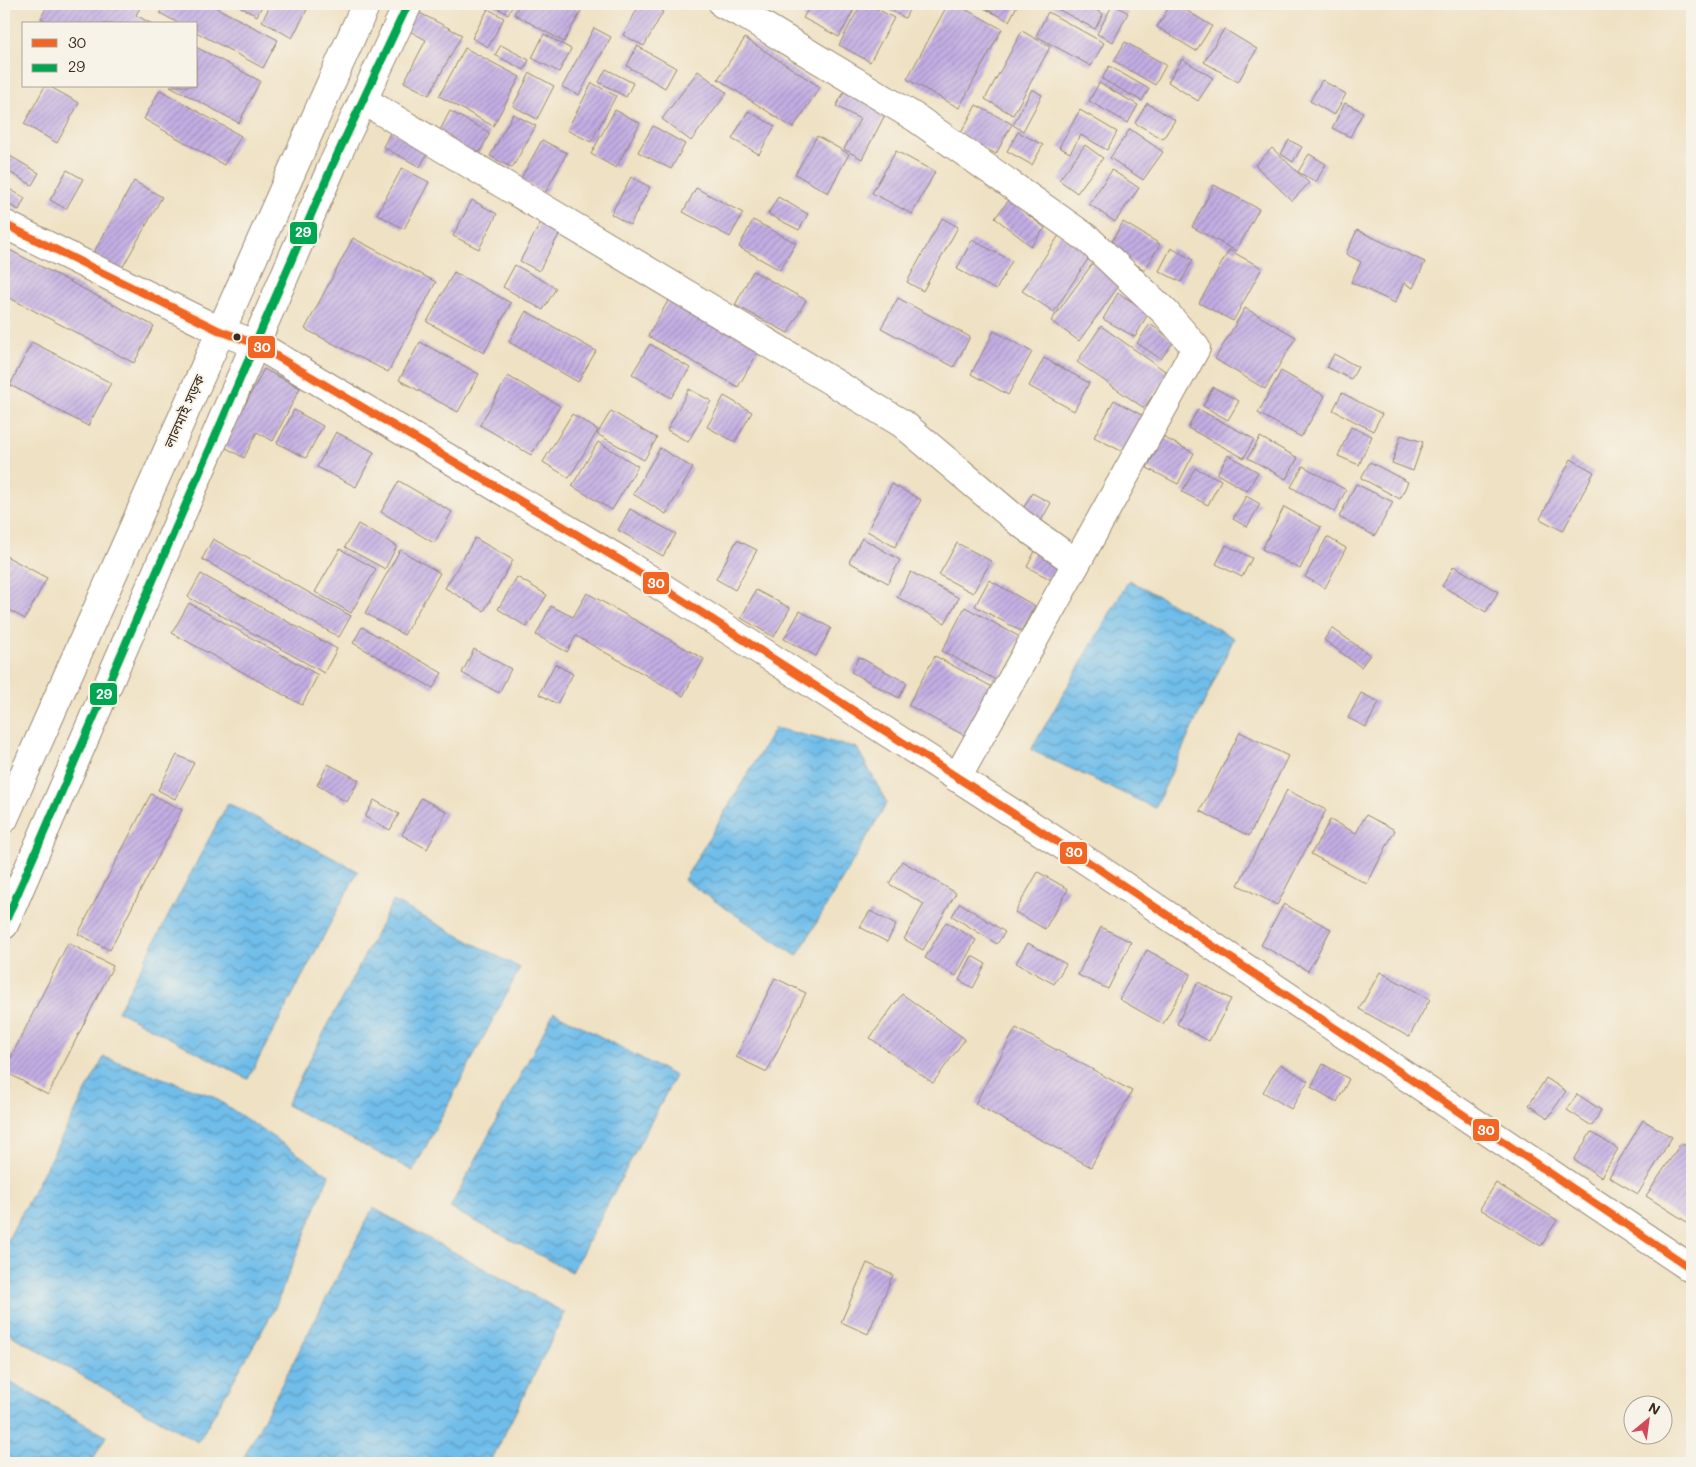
<svg xmlns="http://www.w3.org/2000/svg" width="1696" height="1467" viewBox="0 0 1696 1467" font-family="Mali,'Noto Sans Bengali',sans-serif">
  <style>
    .water { fill: url(#water-waves); stroke: #567484 }
    .building { fill: url(#building-hatch) }
    .lines { fill: none; stroke-linecap: round; stroke-linejoin: round }
    .street-casing { stroke: #958670; stroke-width: 30 }
    .secondary-casing { stroke: #958670; stroke-width: 30 }
    .primary-casing { stroke: #958670; stroke-width: 30 }
    .street { stroke: #fff; stroke-width: 28 }
    .secondary { stroke: #fff; stroke-width: 28 }
    .primary { stroke: #fff; stroke-width: 28 }
    .bus-1-casing { stroke: #f7f3e8; stroke-width: 11 }
    .bus-2-casing { stroke: #f7f3e8; stroke-width: 11 }
    .bus-1 { stroke: #f26522; stroke-width: 8 }
    .bus-2 { stroke: #00a651; stroke-width: 8 }
    .bus-dot { fill: #3b2a1e; stroke: #f7f3e8; stroke-width: 2 }
    .labels { text-anchor: middle; dominant-baseline: central; stroke-width: 4; stroke-linejoin: round; paint-order: stroke }
    .street-label { font-size: 14px; fill: #3b2a1e; stroke: #f7f3e8 }
    .line-badge { stroke: #f7f3e8; stroke-width: 2 }
    .badge-label { font-size: 14px; text-anchor: middle; font-weight: bold; fill: #fff }
  </style>
  <defs>
    <pattern id="water-waves" width="16" height="10" patternUnits="userSpaceOnUse" patternTransform="scale(1.25)"><rect width="16" height="10" fill="#70bdea"/><path d="M0 5q4-4 8 0t8 0" fill="none" stroke="#5d9abd"/></pattern>
    <pattern id="building-hatch" width="6" height="6" patternUnits="userSpaceOnUse" patternTransform="scale(1.25)"><rect width="6" height="6" fill="#c3aee4"/><path d="M-1 1l2-2M0 6l6-6M5 7l2-2" fill="none" stroke="#a08eb8"/></pattern>
  </defs>
  <rect width="100%" height="100%" fill="#f7f3e8"/>
  <filter id="ink" filterUnits="userSpaceOnUse"><feTurbulence type="fractalNoise" baseFrequency=".02" numOctaves="2"/><feDisplacementMap in="SourceGraphic" scale="10" xChannelSelector="R" yChannelSelector="G"/><feConvolveMatrix kernelMatrix="1 2 1 2 8 2 1 2 1" color-interpolation-filters="sRGB"/></filter>
  <filter id="wash" filterUnits="userSpaceOnUse"><feTurbulence type="fractalNoise" baseFrequency=".0096" numOctaves="4" result="noise"/><feDisplacementMap in="SourceGraphic" scale="20" xChannelSelector="R" yChannelSelector="G"/><feGaussianBlur stdDeviation="1.12" result="paint"/><feColorMatrix in="noise" values="0 0 0 0 0 0 0 0 0 0 0 0 0 0 0 0 0 1.4 0 .05"/><feComposite in="paint" operator="in"/></filter>
  <g filter="url(#wash)">
    <rect width="100%" height="100%" fill="#efe1c3"/>
    <g class="water">
      <polygon points="1129,580 1234,638 1155,808 1031,750"/>
      <polygon points="775,728 857,748 887,803 797,956 684,880"/>
      <polygon points="228,803 358,871 248,1079 118,1011"/>
      <polygon points="393,901 520,968 413,1171 286,1105"/>
      <polygon points="554,1012 675,1076 572,1272 450,1208"/>
      <polygon points="104,1057 212,1096 329,1175 274,1310 198,1442 4,1331 4,1247"/>
      <polygon points="373,1208 565,1313 490,1463 250,1463 243,1459"/>
      <polygon points="4,1379 106,1436 91,1463 4,1463"/>
    </g>
    <g id="blocks">
      <g class="building">
        <polygon points="48,4 142,4 136,15 152,24 52,24 41,18"/>
        <polygon points="164,4 209,4 278,40 263,68 196,32 196,24 180,24 160,13"/>
        <polygon points="235,4 263,4 257,16"/>
        <polygon points="271,4 310,4 292,38 262,21"/>
        <polygon points="490,4 514,4 508,14"/>
        <polygon points="520,4 567,4 581,11 564,42 514,14"/>
        <polygon points="640,4 648,4 663,12 644,46 623,35"/>
        <polygon points="811,4 857,4 839,37 803,18"/>
        <polygon points="861,4 868,4 894,18 870,62 839,45"/>
        <polygon points="879,4 912,4 905,18"/>
        <polygon points="948,4 956,4 1002,29 959,108 907,79"/>
        <polygon points="976,4 1018,4 1009,21"/>
        <polygon points="1053,4 1085,4 1103,14 1095,29 1052,6"/>
        <polygon points="1113,4 1128,13 1113,42 1097,34"/>
        <polygon points="1171,4 1176,4 1212,26 1196,51 1157,27"/>
        <polygon points="488,9 504,18 488,47 472,38"/>
        <polygon points="416,11 462,35 429,95 404,82 426,40 406,29"/>
        <polygon points="1048,12 1104,43 1091,66 1036,36"/>
        <polygon points="594,28 611,37 579,95 562,87"/>
        <polygon points="1224,29 1257,49 1238,82 1204,62"/>
        <polygon points="1022,31 1050,47 1013,115 985,99"/>
        <polygon points="544,34 571,49 559,72 532,58"/>
        <polygon points="745,38 820,87 793,128 718,79"/>
        <polygon points="1125,42 1166,65 1155,85 1114,61"/>
        <polygon points="501,45 529,60 524,70 495,55"/>
        <polygon points="637,46 676,68 665,88 627,66"/>
        <polygon points="196,47 260,81 239,123 170,86 196,86"/>
        <polygon points="465,48 520,77 493,126 439,96"/>
        <polygon points="1182,59 1213,78 1198,101 1168,82"/>
        <polygon points="1109,66 1149,89 1142,101 1102,79"/>
        <polygon points="606,69 633,83 626,97 599,82"/>
        <polygon points="698,71 727,93 691,141 662,119"/>
        <polygon points="530,73 554,86 537,119 513,106"/>
        <polygon points="1322,80 1346,94 1334,115 1310,101"/>
        <polygon points="592,83 616,96 591,142 567,130"/>
        <polygon points="1099,83 1138,105 1128,123 1089,101"/>
        <polygon points="45,86 49,86 79,103 57,143 24,124"/>
        <polygon points="847,87 888,109 862,159 844,149 860,119 836,106"/>
        <polygon points="1032,89 1042,95 1023,131 1013,125"/>
        <polygon points="160,90 241,136 224,165 144,119"/>
        <polygon points="1147,103 1175,120 1163,139 1135,123"/>
        <polygon points="1345,103 1363,112 1350,137 1332,128"/>
        <polygon points="976,105 1012,124 996,154 960,135"/>
        <polygon points="615,110 640,123 616,168 591,154"/>
        <polygon points="1080,110 1117,132 1107,150 1081,135 1070,153 1059,147"/>
        <polygon points="450,111 490,133 478,155 438,134"/>
        <polygon points="748,111 775,126 759,154 732,139"/>
        <polygon points="513,114 536,126 512,168 490,156"/>
        <polygon points="653,126 685,144 671,169 638,152"/>
        <polygon points="1130,129 1163,152 1143,180 1110,158"/>
        <polygon points="391,131 429,151 420,167 383,147"/>
        <polygon points="1018,132 1043,145 1032,165 1007,151"/>
        <polygon points="817,136 849,154 828,193 795,174"/>
        <polygon points="542,140 567,153 545,193 520,180"/>
        <polygon points="1289,140 1302,147 1293,162 1281,154"/>
        <polygon points="1085,145 1103,158 1077,193 1059,180"/>
        <polygon points="1272,148 1309,183 1292,201 1255,165"/>
        <polygon points="896,151 935,172 912,214 872,193"/>
        <polygon points="1309,154 1326,164 1316,182 1298,172"/>
        <polygon points="10,156 39,173 32,185 4,169 4,166"/>
        <polygon points="402,168 429,182 404,229 377,214"/>
        <polygon points="67,170 83,179 66,209 50,200"/>
        <polygon points="1112,170 1139,188 1115,222 1089,204"/>
        <polygon points="631,177 650,187 630,225 611,214"/>
        <polygon points="134,181 162,197 121,270 93,254"/>
        <polygon points="1214,185 1259,209 1236,251 1192,227"/>
        <polygon points="4,186 25,198 19,210 4,202"/>
        <polygon points="696,188 743,213 730,237 683,212"/>
        <polygon points="778,197 808,214 799,230 768,214"/>
        <polygon points="472,200 497,214 479,249 453,236"/>
        <polygon points="1009,200 1045,228 1031,246 995,218"/>
        <polygon points="548,209 567,220 539,271 520,261"/>
        <polygon points="942,218 958,227 923,291 907,282"/>
        <polygon points="753,220 796,243 780,270 739,247"/>
        <polygon points="1123,222 1160,244 1145,270 1108,248"/>
        <polygon points="1357,230 1425,262 1413,288 1404,283 1395,303 1351,282 1361,262 1346,254"/>
        <polygon points="1060,234 1091,254 1054,312 1022,291"/>
        <polygon points="353,238 436,282 388,372 305,329"/>
        <polygon points="972,240 1012,261 996,290 957,269"/>
        <polygon points="4,247 154,326 134,363 4,295"/>
        <polygon points="1171,248 1193,260 1181,282 1159,271"/>
        <polygon points="1229,250 1262,268 1233,321 1199,303"/>
        <polygon points="1093,263 1121,283 1079,341 1051,321"/>
        <polygon points="515,265 556,288 543,310 503,287"/>
        <polygon points="753,271 806,300 788,333 735,305"/>
        <polygon points="454,272 511,303 484,353 427,322"/>
        <polygon points="673,292 763,343 738,387 648,336"/>
        <polygon points="1118,293 1149,312 1135,337 1103,319"/>
        <polygon points="898,298 970,337 954,367 881,328"/>
        <polygon points="1245,308 1296,337 1265,389 1215,359"/>
        <polygon points="526,311 596,351 578,382 509,342"/>
        <polygon points="1150,324 1174,341 1161,359 1137,343"/>
        <polygon points="1101,326 1168,373 1144,408 1077,362"/>
        <polygon points="994,331 1032,352 1008,395 971,374"/>
        <polygon points="32,342 111,383 88,426 10,385"/>
        <polygon points="420,342 479,374 458,412 399,380"/>
        <polygon points="650,344 690,368 671,398 632,374"/>
        <polygon points="1334,354 1358,367 1351,379 1327,367"/>
        <polygon points="1044,358 1089,383 1074,411 1029,386"/>
        <polygon points="264,369 300,388 273,441 257,432 244,458 223,446"/>
        <polygon points="1281,371 1325,396 1301,437 1258,413"/>
        <polygon points="508,376 560,406 531,455 480,425"/>
        <polygon points="1213,387 1239,401 1228,420 1203,406"/>
        <polygon points="689,389 711,401 688,442 667,430"/>
        <polygon points="1342,393 1382,414 1373,431 1333,410"/>
        <polygon points="724,396 752,412 735,442 707,427"/>
        <polygon points="1114,400 1147,418 1127,454 1094,437"/>
        <polygon points="1198,409 1254,439 1244,458 1188,428"/>
        <polygon points="294,410 323,426 306,458 277,443"/>
        <polygon points="611,411 657,438 644,460 597,434"/>
        <polygon points="572,414 598,430 569,478 543,462"/>
        <polygon points="1351,427 1372,436 1359,465 1338,456"/>
        <polygon points="336,432 374,452 356,487 317,467"/>
        <polygon points="1401,435 1423,442 1413,471 1392,463"/>
        <polygon points="1163,437 1194,453 1178,484 1147,468"/>
        <polygon points="1260,437 1298,458 1286,479 1248,458"/>
        <polygon points="598,442 638,466 612,510 572,486"/>
        <polygon points="660,448 693,468 666,514 633,494"/>
        <polygon points="1228,455 1258,472 1247,491 1217,474"/>
        <polygon points="1571,459 1594,472 1563,531 1540,519"/>
        <polygon points="1370,462 1408,482 1400,499 1361,478"/>
        <polygon points="1303,466 1346,490 1335,512 1291,487"/>
        <polygon points="1195,468 1221,480 1208,505 1182,492"/>
        <polygon points="399,481 452,512 434,543 381,512"/>
        <polygon points="892,484 921,500 895,547 867,531"/>
        <polygon points="1356,484 1393,502 1375,536 1339,517"/>
        <polygon points="1032,493 1051,503 1030,541 1010,531"/>
        <polygon points="1246,496 1260,504 1247,527 1233,519"/>
        <polygon points="1284,507 1321,527 1300,569 1262,549"/>
        <polygon points="630,509 676,534 663,556 618,530"/>
        <polygon points="358,524 397,546 385,569 345,547"/>
        <polygon points="1327,537 1346,548 1325,588 1305,577"/>
        <polygon points="475,538 513,560 484,611 445,588"/>
        <polygon points="862,538 900,560 888,583 849,562"/>
        <polygon points="213,539 351,616 339,637 202,559"/>
        <polygon points="737,540 757,550 735,590 716,579"/>
        <polygon points="957,543 991,561 973,593 939,575"/>
        <polygon points="1038,545 1064,558 1052,580 1027,567"/>
        <polygon points="1226,545 1252,558 1242,577 1216,564"/>
        <polygon points="340,549 376,569 351,613 315,592"/>
        <polygon points="400,550 440,573 404,635 365,613"/>
        <polygon points="4,555 47,578 25,619 4,607"/>
        <polygon points="1454,566 1498,592 1486,612 1442,586"/>
        <polygon points="911,572 959,598 945,623 897,597"/>
        <polygon points="201,574 337,649 324,673 188,597"/>
        <polygon points="517,577 547,595 527,627 498,609"/>
        <polygon points="989,580 1035,606 1021,631 975,606"/>
        <polygon points="756,590 790,608 774,637 741,618"/>
        <polygon points="587,593 704,659 683,696 576,636 567,652 536,635 551,606 573,617"/>
        <polygon points="189,603 318,675 302,705 172,633"/>
        <polygon points="965,607 1020,637 996,680 942,651"/>
        <polygon points="800,611 831,628 816,656 784,639"/>
        <polygon points="362,627 442,673 433,688 353,643"/>
        <polygon points="1332,628 1370,655 1361,667 1324,640"/>
        <polygon points="474,649 511,669 499,693 462,673"/>
        <polygon points="935,656 996,689 969,738 908,705"/>
        <polygon points="859,657 907,683 899,698 851,672"/>
        <polygon points="555,664 573,674 557,704 539,694"/>
        <polygon points="1361,693 1379,702 1366,727 1348,718"/>
        <polygon points="1240,732 1288,756 1249,836 1200,811"/>
        <polygon points="177,755 194,763 175,799 158,790"/>
        <polygon points="328,764 359,780 347,802 317,785"/>
        <polygon points="1287,790 1326,810 1277,905 1238,885"/>
        <polygon points="151,794 182,810 110,950 78,934"/>
        <polygon points="421,798 447,812 427,849 402,835"/>
        <polygon points="374,800 399,814 390,830 365,817"/>
        <polygon points="1366,815 1395,830 1367,884 1311,854 1330,820 1356,833"/>
        <polygon points="902,861 956,893 923,950 904,939 924,904 889,884"/>
        <polygon points="1038,872 1068,889 1045,929 1015,912"/>
        <polygon points="960,903 1005,932 997,944 952,916"/>
        <polygon points="1284,904 1331,929 1308,971 1261,945"/>
        <polygon points="870,911 896,925 887,942 860,927"/>
        <polygon points="946,922 976,940 956,976 925,958"/>
        <polygon points="1101,927 1131,942 1108,989 1078,975"/>
        <polygon points="68,943 113,966 48,1095 4,1071"/>
        <polygon points="1028,943 1066,964 1054,984 1016,963"/>
        <polygon points="1147,950 1191,974 1163,1024 1119,999"/>
        <polygon points="972,956 986,964 973,988 959,980"/>
        <polygon points="1380,972 1430,999 1409,1037 1359,1009"/>
        <polygon points="775,978 806,993 767,1072 736,1057"/>
        <polygon points="1198,982 1231,999 1209,1041 1177,1024"/>
        <polygon points="902,994 965,1039 933,1083 870,1038"/>
        <polygon points="1016,1028 1132,1091 1091,1167 975,1104"/>
        <polygon points="1280,1064 1308,1081 1291,1109 1263,1092"/>
        <polygon points="1323,1064 1349,1079 1337,1102 1311,1087"/>
        <polygon points="1546,1078 1566,1091 1548,1118 1529,1105"/>
        <polygon points="1577,1094 1601,1110 1592,1126 1567,1110"/>
        <polygon points="1643,1120 1672,1137 1638,1194 1609,1177"/>
        <polygon points="1591,1132 1618,1149 1601,1177 1574,1160"/>
        <polygon points="1681,1143 1692,1150 1692,1221 1690,1224 1646,1196"/>
        <polygon points="1496,1183 1557,1220 1541,1246 1480,1209"/>
        <polygon points="867,1263 893,1275 868,1334 841,1322"/>
      </g>
    </g>
  </g>
  <g filter="url(#ink)">
    <use href="#blocks" fill-opacity="0" stroke="#958670" stroke-width="1"/>
    <g class="lines">
      <defs>
        <g id="street">
          <polyline points="723,4 745,15 916,118 1088,239 1165,312 1196,348 957,778"/>
          <polyline points="363,100 903,424 1019,522 1076,563"/>
        </g>
        <polyline id="secondary" points="4,224 220,331 256,344 623,562 1090,863 1692,1269"/>
        <g id="primary">
          <polyline points="4,819 366,4"/>
          <polyline points="4,925 333,164 408,4"/>
        </g>
      </defs>
      <use href="#street" class="street-casing"/>
      <use href="#secondary" class="secondary-casing"/>
      <use href="#primary" class="primary-casing"/>
      <use href="#street" class="street"/>
      <use href="#secondary" class="secondary"/>
      <use href="#primary" class="primary"/>
      <defs>
        <polyline id="bus-1" points="4,224 220,331 256,344 623,562 1090,863 1692,1269"/>
        <polyline id="bus-2" points="4,925 333,164 408,4"/>
      </defs>
      <use href="#bus-1" class="bus-1-casing"/>
      <use href="#bus-2" class="bus-2-casing"/>
      <use href="#bus-1" class="bus-1"/>
      <use href="#bus-2" class="bus-2"/>
    </g>
  </g>
  <circle class="bus-dot" cx="237" cy="337" r="4.5"/>
  <g class="labels">
    <g class="street-label">
      <text transform="translate(184 411) rotate(-66)">লালমাই সড়ক</text>
    </g>
  </g>
  <g class="line-badge">
    <rect x="289" y="221" width="29" height="24" rx="5" fill="#00a651"/>
    <rect x="247" y="335" width="29" height="24" rx="5" fill="#f26522"/>
    <rect x="642" y="571" width="28" height="24" rx="5" fill="#f26522"/>
    <rect x="89" y="682" width="29" height="24" rx="5" fill="#00a651"/>
    <rect x="1059" y="841" width="29" height="24" rx="5" fill="#f26522"/>
    <rect x="1472" y="1118" width="28" height="24" rx="5" fill="#f26522"/>
  </g>
  <g class="badge-label">
    <text x="303" y="237">29</text>
    <text x="262" y="352">30</text>
    <text x="656" y="588">30</text>
    <text x="104" y="699">29</text>
    <text x="1074" y="857">30</text>
    <text x="1486" y="1135">30</text>
  </g>
  <rect width="1696" height="1467" fill="none" stroke="#f7f3e8" stroke-width="20"/>
  <rect x="22" y="22" width="175" height="65" fill="#f7f3e8" stroke="#aca397"/>
  <rect x="32" y="39" width="25" height="8" fill="#f26522" stroke="#aca397"/>
  <text x="68" y="48" font-size="15" fill="#3b2a1e">30</text>
  <rect x="32" y="64" width="25" height="8" fill="#00a651" stroke="#aca397"/>
  <text x="68" y="72" font-size="15" fill="#3b2a1e">29</text>
  <g transform="translate(1648 1420) rotate(29)"><circle r="24" fill="#f7f3e8" stroke="#aca397"/>
  <path d="M0-4L9 19L0 12L-9 19Z" fill="#d1495b"/>
  <text y="-8" font-size="14" font-weight="bold" text-anchor="middle" fill="#3b2a1e">N</text>
  </g>
</svg>
